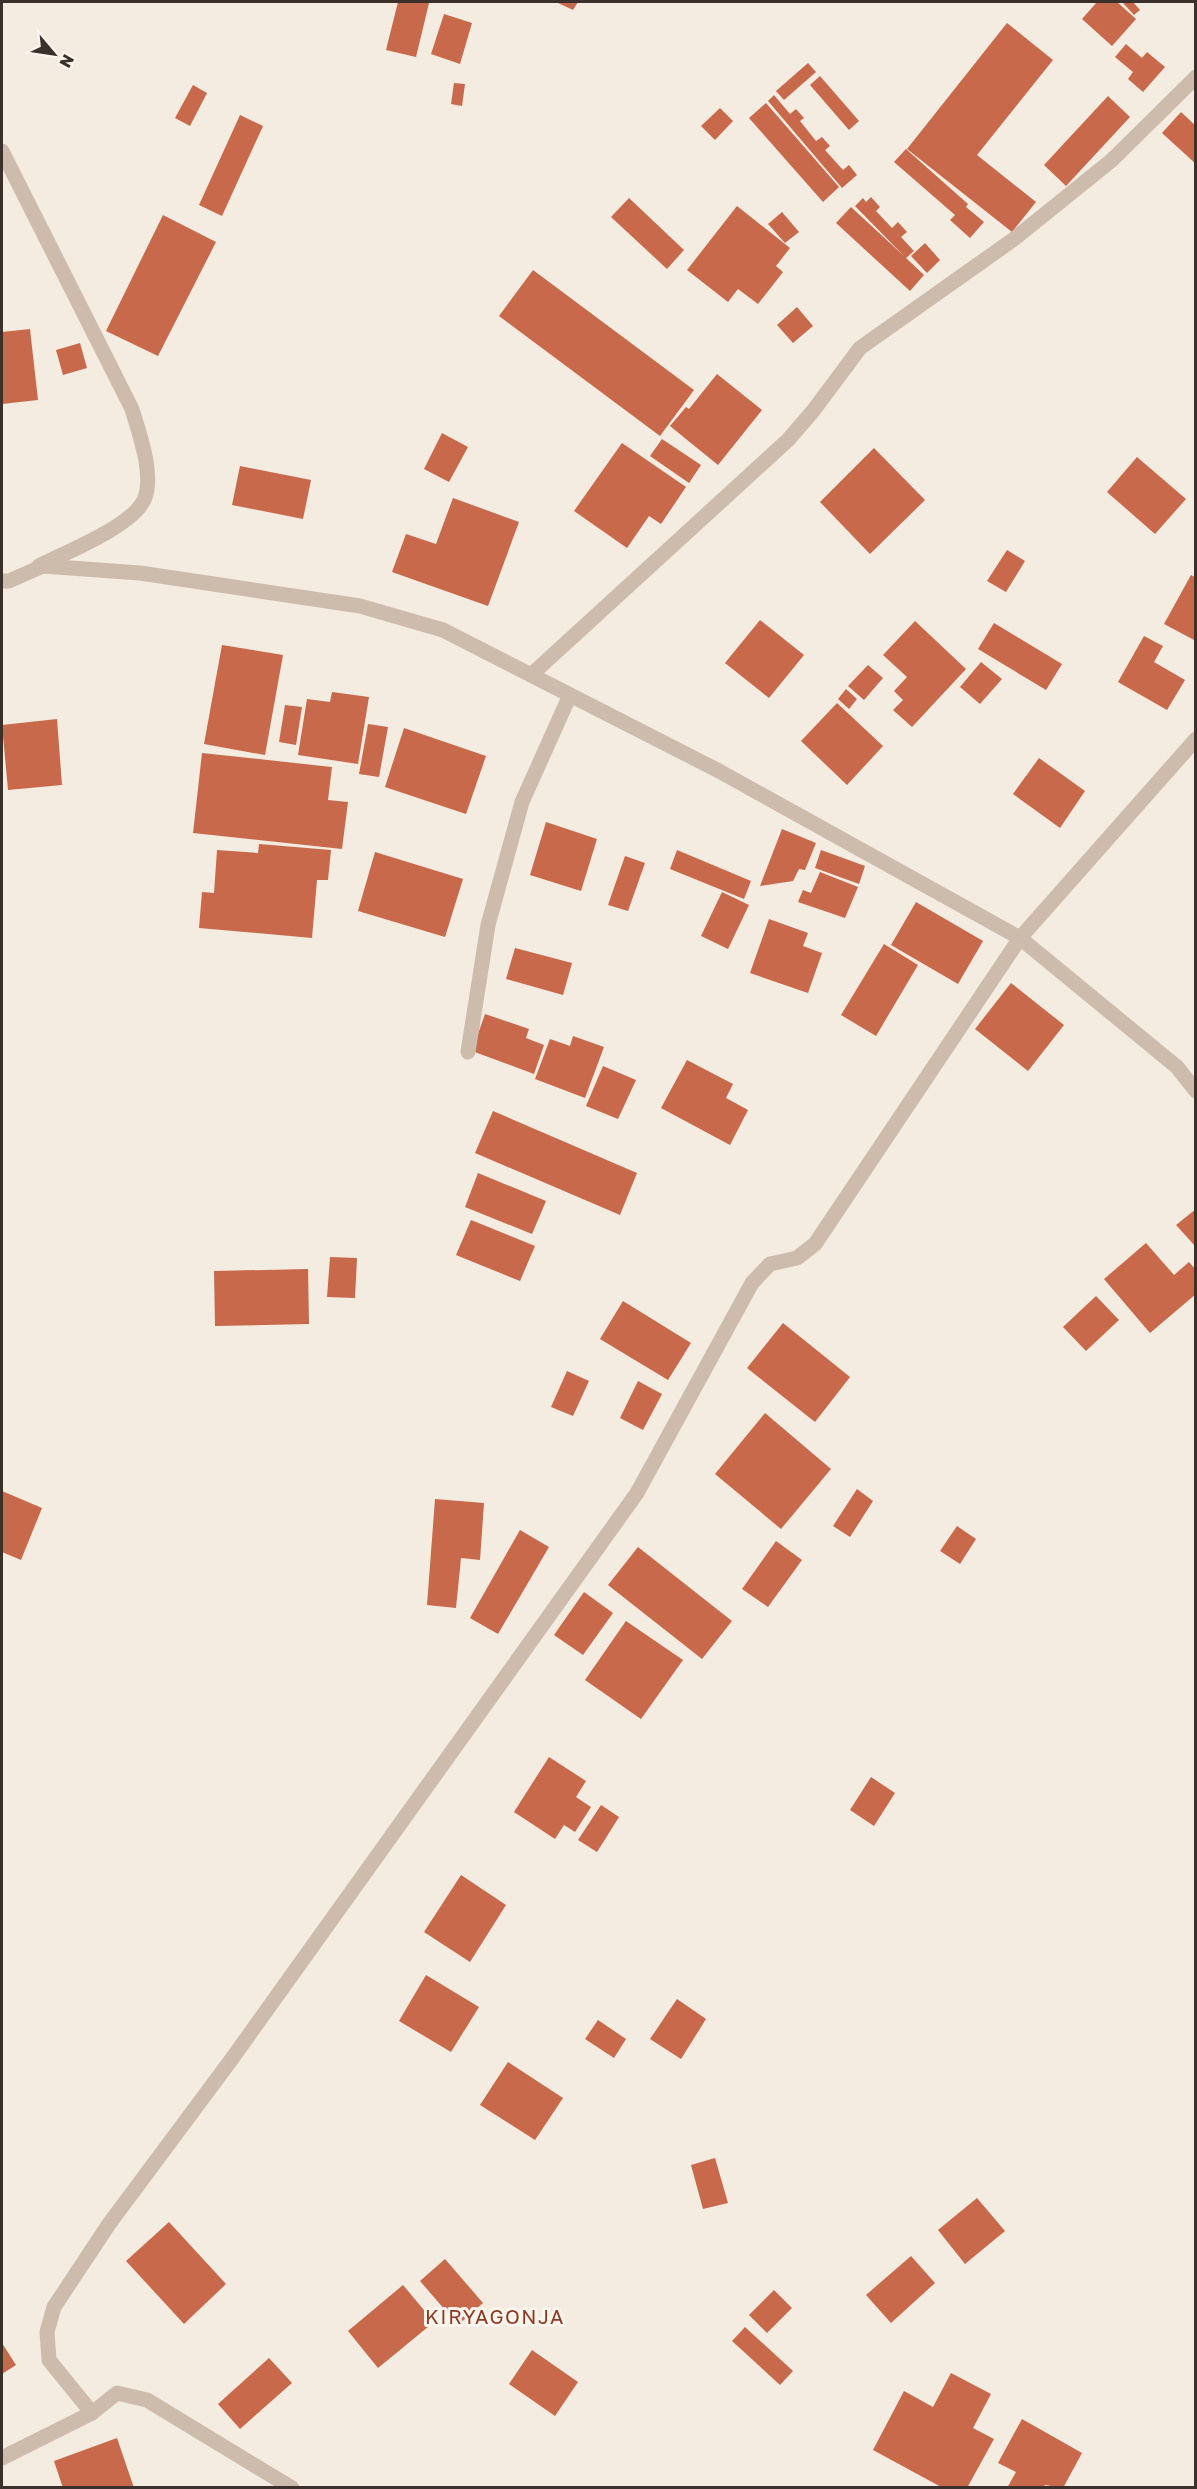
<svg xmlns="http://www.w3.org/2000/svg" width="1197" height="2489" font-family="'Golos Text',sans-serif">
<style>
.building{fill:#c8694b}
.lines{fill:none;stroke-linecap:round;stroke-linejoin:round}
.minor{stroke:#cdbbac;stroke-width:15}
.labels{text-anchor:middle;stroke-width:6;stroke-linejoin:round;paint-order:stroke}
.quarter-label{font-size:20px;letter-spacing:1.5px;fill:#8c3b22;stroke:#fbf5ee}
</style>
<rect width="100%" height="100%" fill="#f4ebe1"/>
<g class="building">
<path d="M398,2L429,3L416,57L386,50Z"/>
<path d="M556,2H578L573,10Z"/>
<path d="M1097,2H1117L1136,19L1112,46L1082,19Z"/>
<path d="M1122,2H1133L1140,10L1134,15Z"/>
<path d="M444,14L472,23L460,64L431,54Z"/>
<path d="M1007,23L1053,60L977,155L1036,202L1012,232L907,149Z"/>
<path d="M1126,44L1142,58L1147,52L1165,67L1143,92L1128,79L1133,72L1115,57Z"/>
<path d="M808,63L816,72L784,100L776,91Z"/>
<path d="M820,76L859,121L849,130L810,85Z"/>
<path d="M454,83L465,84L462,106L451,104Z"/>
<path d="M193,85L207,93L190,126L175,118Z"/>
<path d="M774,95L790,114L796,109L804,118L800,121L816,141L822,137L830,146L825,150L843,170L849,165L857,175L842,188L768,101Z"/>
<path d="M1108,96L1130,117L1066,186L1044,165Z"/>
<path d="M766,103L839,187L823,202L749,118Z"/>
<path d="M720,108L733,121L715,140L701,126Z"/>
<path d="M1181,112L1196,126V164L1162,133Z"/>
<path d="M240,115L263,126L222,216L199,205Z"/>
<path d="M906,149L968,204L966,207L984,222L970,238L950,220L955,215L894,162Z"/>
<path d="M871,197L880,207L876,211L892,228L898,222L907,232L901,237L914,251L906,258L924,275L910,291L836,223L851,207L904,256L855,206L863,198L866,202Z"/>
<path d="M629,198L684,250L667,269L611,217Z"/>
<path d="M737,206L790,248L776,266L783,272L758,304L738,289L728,302L687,270Z"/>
<path d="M782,212L799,232L785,243L768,224Z"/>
<path d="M163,215L216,242L158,356L106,331Z"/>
<path d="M925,243L940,260L927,273L911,256Z"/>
<path d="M533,270L694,390L660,436L499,316Z"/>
<path d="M797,307L813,326L793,343L777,325Z"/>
<path d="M30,329L38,400L2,404V332Z"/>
<path d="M80,343L87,368L63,375L56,350Z"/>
<path d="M717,374L762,410L718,465L670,426L686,407L689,409Z"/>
<path d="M442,433L468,447L449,482L424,469Z"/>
<path d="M662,439L701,465L689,483L650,456Z"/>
<path d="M622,443L686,487L661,524L649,516L627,548L574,511Z"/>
<path d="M874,448L925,500L870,554L820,502Z"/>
<path d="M1137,457L1186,499L1155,534L1107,492Z"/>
<path d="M240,466L311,480L303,519L232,505Z"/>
<path d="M453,498L519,522L488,606L392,572L406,534L436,544Z"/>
<path d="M1007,550L1025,561L1006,592L987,581Z"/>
<path d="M1191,575L1196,578V641L1164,624Z"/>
<path d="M760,620L804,655L769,698L725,663Z"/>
<path d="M915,621L966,669L912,727L893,710L903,700L894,691L907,677L883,655Z"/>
<path d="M994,623L1062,664L1046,690L978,649Z"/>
<path d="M1144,636L1163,646L1154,662L1185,680L1167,710L1118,682Z"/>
<path d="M222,645L283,655L265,755L204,744Z"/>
<path d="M981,662L1002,679L980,704L960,687Z"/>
<path d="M868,665L883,678L864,700L848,686Z"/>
<path d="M846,689L857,699L849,709L838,699Z"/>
<path d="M332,692L369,697L358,764L298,755L307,699L330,702Z"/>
<path d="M837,703L883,746L847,785L801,741Z"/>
<path d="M285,705L302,707L296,745L279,742Z"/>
<path d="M57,719L62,785L8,790L2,725Z"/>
<path d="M368,724L388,727L379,777L359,774Z"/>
<path d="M404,728L486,756L466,814L385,787Z"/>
<path d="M202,753L332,767L328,800L348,802L342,849L193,833Z"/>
<path d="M1039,758L1085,791L1060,828L1013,794Z"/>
<path d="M546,822L597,839L581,891L530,875Z"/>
<path d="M782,829L816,843L805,870L799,869L793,881L760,886Z"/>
<path d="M259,844L331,850L328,880H317L312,938L199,928L202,892L214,893L217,850L258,853Z"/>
<path d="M677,850L751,881L744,899L670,869Z"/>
<path d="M821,850L865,866L859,884L815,868Z"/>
<path d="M375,852L463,879L445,937L358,911Z"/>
<path d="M625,856L645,863L628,911L608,905Z"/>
<path d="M820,872L858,887L845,918L798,902L803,890L811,893Z"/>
<path d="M722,892L749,905L728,949L701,936Z"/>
<path d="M916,902L983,941L958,984L891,945Z"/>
<path d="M769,919L808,933L803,946L822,953L808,993L750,973Z"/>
<path d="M884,944L918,965L876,1036L841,1015Z"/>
<path d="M515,948L572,963L563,995L506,979Z"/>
<path d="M1011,983L1064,1025L1028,1071L975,1029Z"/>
<path d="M485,1014L529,1029L526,1038L544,1045L534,1074L472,1051Z"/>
<path d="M573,1036L604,1047L585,1098L535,1079L550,1039L570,1046Z"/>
<path d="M687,1060L733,1084L726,1098L748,1110L730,1145L661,1108Z"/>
<path d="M603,1066L636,1080L618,1119L586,1106Z"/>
<path d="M493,1111L637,1173L620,1215L475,1153Z"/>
<path d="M478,1173L546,1201L532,1234L465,1207Z"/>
<path d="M1196,1209V1247L1176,1225Z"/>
<path d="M471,1220L535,1246L520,1281L456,1255Z"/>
<path d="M1146,1243L1174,1275L1189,1262L1196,1270V1294L1150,1333L1104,1279Z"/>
<path d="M330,1257L357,1258L355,1298L327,1297Z"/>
<path d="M308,1269L309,1324L215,1326L214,1271Z"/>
<path d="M1096,1296L1119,1320L1086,1351L1063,1327Z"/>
<path d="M623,1301L691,1343L668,1380L600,1339Z"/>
<path d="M783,1323L850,1377L815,1422L747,1368Z"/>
<path d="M567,1371L589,1381L573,1416L551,1407Z"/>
<path d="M638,1381L662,1394L643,1430L620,1418Z"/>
<path d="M765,1413L831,1469L781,1529L715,1474Z"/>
<path d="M857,1489L873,1501L850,1537L833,1526Z"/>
<path d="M2,1491L42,1508L21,1560L2,1552Z"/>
<path d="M435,1499L484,1503L480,1560L461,1558L456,1608L427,1605Z"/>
<path d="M957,1526L976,1539L960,1564L940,1551Z"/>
<path d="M520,1530L549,1547L498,1634L470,1618Z"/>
<path d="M776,1541L802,1560L768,1607L742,1589Z"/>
<path d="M638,1547L732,1621L702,1659L608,1585Z"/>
<path d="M584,1592L613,1613L583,1655L554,1635Z"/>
<path d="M626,1621L683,1660L641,1719L585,1680Z"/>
<path d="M549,1757L586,1781L576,1797L591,1807L575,1832L564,1825L555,1839L514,1812Z"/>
<path d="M871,1777L895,1793L874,1826L850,1810Z"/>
<path d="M601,1805L619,1817L597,1852L578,1840Z"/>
<path d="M461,1875L506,1905L470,1962L424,1932Z"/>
<path d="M426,1975L479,2007L451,2052L399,2021Z"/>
<path d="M677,1999L706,2019L681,2059L650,2039Z"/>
<path d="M598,2020L626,2039L614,2058L585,2039Z"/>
<path d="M508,2062L563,2098L535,2140L480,2105Z"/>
<path d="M715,2158L728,2203L703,2209L691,2165Z"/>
<path d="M977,2198L1005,2231L965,2264L938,2230Z"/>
<path d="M169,2222L226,2284L184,2324L126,2261Z"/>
<path d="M911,2256L935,2283L891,2323L866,2295Z"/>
<path d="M445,2259L483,2303L458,2325L420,2281Z"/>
<path d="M403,2285L434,2322L378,2368L348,2331Z"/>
<path d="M774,2290L792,2308L767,2333L749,2315Z"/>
<path d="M745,2327L793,2371L780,2385L732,2341Z"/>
<path d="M2,2343L16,2365L2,2374Z"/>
<path d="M532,2350L578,2382L555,2416L509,2384Z"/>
<path d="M269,2358L292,2383L240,2429L218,2404Z"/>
<path d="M951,2373L991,2394L973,2428L994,2439L967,2488H943L873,2450L904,2391L933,2407Z"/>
<path d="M1022,2419L1082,2453L1063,2488L1045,2485L1043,2488H1007L1016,2472L998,2463Z"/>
<path d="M117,2438L134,2488H63L54,2461Z"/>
</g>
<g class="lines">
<g class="minor">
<path d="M2,151L132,409C139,433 155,476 144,500C131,527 66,552 39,566"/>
<path d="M2,581H9L43,566L140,573L360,606L443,630L719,771L1020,938L1177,1067L1196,1091"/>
<path d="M531,675L788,440L813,411L860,348L1014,239L1112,160L1196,77"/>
<path d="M468,1052L488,925L522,802L570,695"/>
<path d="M92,2413L49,2360L47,2332L54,2307L109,2224L231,2060L637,1493L752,1283L770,1264L797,1258L815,1244L1020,938L1196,739"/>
<path d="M2,2458L92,2413L117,2393L147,2400L292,2488"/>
</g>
</g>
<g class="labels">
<g class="quarter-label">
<text x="495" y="2324">KIRYAGONJA</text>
</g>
</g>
<rect width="1197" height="2489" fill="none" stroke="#3b302b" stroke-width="6"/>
<g transform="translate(54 54) rotate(119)" stroke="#fbf5ee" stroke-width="4.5" paint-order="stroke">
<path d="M0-4.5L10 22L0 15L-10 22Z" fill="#3b302b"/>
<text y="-9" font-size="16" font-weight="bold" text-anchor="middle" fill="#3b302b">N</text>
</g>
</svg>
